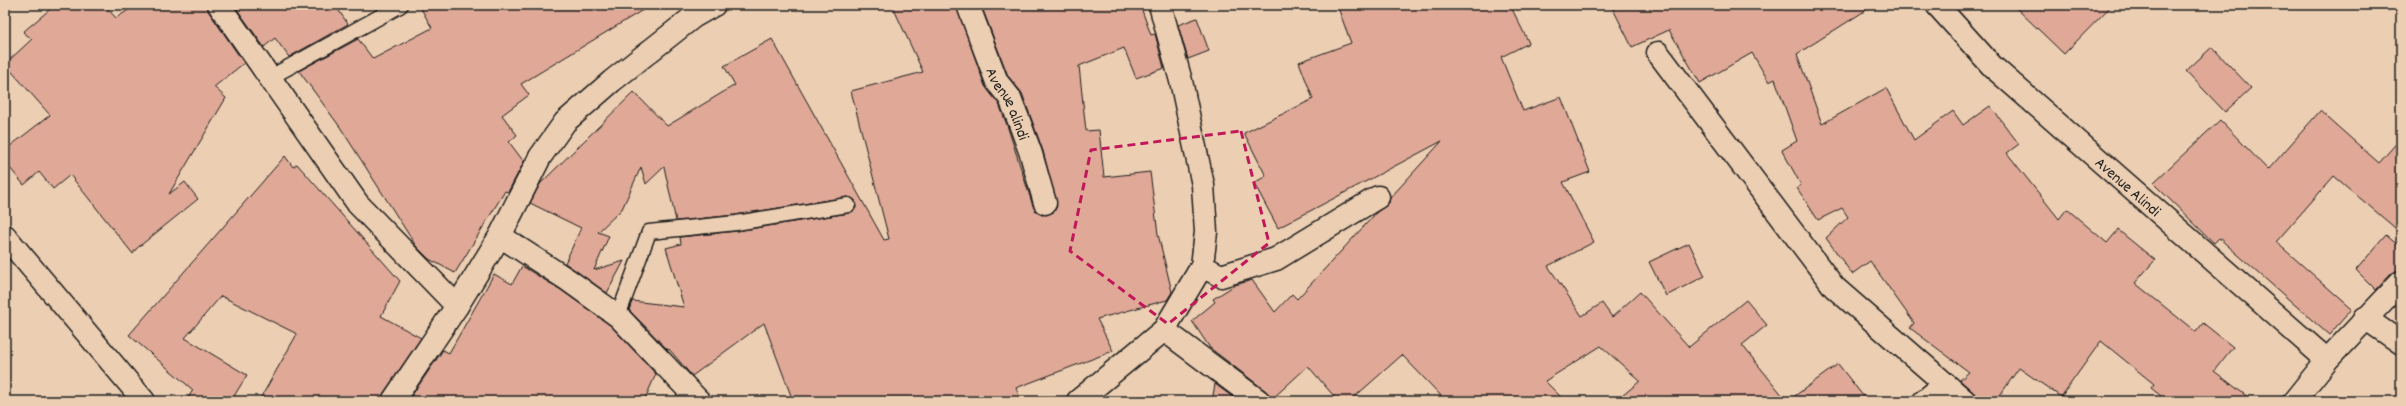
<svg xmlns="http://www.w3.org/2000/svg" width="2406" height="406" font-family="Dekko,sans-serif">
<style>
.building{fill:#dfa897;stroke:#1c1c1c}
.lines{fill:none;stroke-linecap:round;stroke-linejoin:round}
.service-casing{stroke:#1c1c1c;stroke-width:17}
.minor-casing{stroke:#1c1c1c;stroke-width:25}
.service{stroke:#eccfb3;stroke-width:14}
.minor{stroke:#eccfb3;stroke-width:22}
.marked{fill:none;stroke:#c2185b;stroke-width:3;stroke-dasharray:8 5;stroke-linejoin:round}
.labels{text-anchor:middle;stroke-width:4;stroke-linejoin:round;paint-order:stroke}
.street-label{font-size:16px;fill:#1c1c1c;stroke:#eccfb3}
</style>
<rect width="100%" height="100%" fill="#eccfb3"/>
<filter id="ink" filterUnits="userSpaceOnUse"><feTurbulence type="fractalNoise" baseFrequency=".025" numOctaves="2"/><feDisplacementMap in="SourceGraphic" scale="8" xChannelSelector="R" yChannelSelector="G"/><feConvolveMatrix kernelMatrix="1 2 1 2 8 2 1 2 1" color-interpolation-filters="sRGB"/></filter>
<g filter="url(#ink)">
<g class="building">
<path d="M55,5H104L116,18L136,5H207L209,12L244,63L214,87L226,98L169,194L185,182L198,199L136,249L133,254L70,175L53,189L39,172L24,185L5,162V150L50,115L5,64L32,39L23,32Z"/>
<path d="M234,5H335L348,24L289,57L275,38L264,47Z"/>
<path d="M419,5H651L521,84L529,95L502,115L517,135L509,142L524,162L508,192L505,191L455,273L429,259L416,246L340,127L299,71L358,39L373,59L432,28Z"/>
<path d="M892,5H956L985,86L999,104L1007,125L1033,206L1037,212L1042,215L1054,212L1057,206L1043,151L1022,93L1008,76L981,5H1140L1151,35L1155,34L1164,68L1136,78L1124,48L1079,66L1086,131L1099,130L1104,177L1150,172L1158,234L1172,292L1167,300L1097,319L1113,351L1016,388L1021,401H793L764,323L692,376L669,349L668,350L629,310L632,301L684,307L666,248L681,244L680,237L737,231L849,213L856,208L855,200L847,197L735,215L676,221L664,167L646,184L641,167L622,209L598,232L609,236L594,270L624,261L607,293L565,263L581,228L530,203L540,184L634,92L667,126L735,85L724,66L772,39L884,240L889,239L851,91L923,72Z"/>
<path d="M1337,5H1510L1529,43L1501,57L1523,111L1561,97L1590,172L1563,182L1594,242L1548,266L1582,316L1602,303L1612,317L1640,292L1689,347L1746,300L1767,325L1742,345L1787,401H1616L1640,381L1601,346L1545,381L1565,401H1446L1402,355L1350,401H1338L1308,366L1271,400L1266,391L1210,348L1192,321L1215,302L1213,299L1235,285L1252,280L1275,312L1292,294L1297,299L1377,212L1389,203L1390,198L1442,141L1278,228L1254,183L1266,176L1244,133L1313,99L1299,62L1351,43Z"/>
<path d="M1611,5H1874L1797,54L1822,124L1886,88L1914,140L1953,111L1963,125L1990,106L2019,144L2007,153L2059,219L2067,209L2107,243L2118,230L2155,260L2135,283L2196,332L2203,323L2233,347L2214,371L2253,401H2167L2151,388L2154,384L2101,341L2061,397L2019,368L1996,401H1977L1973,392L1960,380L1969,372L1910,328L1914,323L1870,261L1852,274L1826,238L1848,217L1842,208L1818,220L1797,188L1801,185L1782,150L1797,141L1775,79L1769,82L1752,53L1700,83L1669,30L1632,47Z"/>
<path d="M2013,5H2112L2064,54Z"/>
<path d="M1197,18L1209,51L1188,59L1178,25Z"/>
<path d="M2212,47L2251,88L2225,112L2186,71Z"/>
<path d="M2320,111L2379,163L2401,138V233L2334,176L2276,242L2352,309L2329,335L2219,238L2214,243L2153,183L2220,120L2268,170Z"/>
<path d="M285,156L293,167L297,164L400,281L381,316L421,338L383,394L381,401H259L297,334L221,296L185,338L247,375L231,401H186L193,390L129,335Z"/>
<path d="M2386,235L2401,248V270L2392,273L2376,290L2356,270Z"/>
<path d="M1689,243L1705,276L1666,296L1649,262Z"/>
<path d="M522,266L561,290L610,325L656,374L644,401H408L443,350L449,353L494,274L512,284Z"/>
<path d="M1838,364L1867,401H1788Z"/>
<path d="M1215,384L1238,401H1212Z"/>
</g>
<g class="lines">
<defs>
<g id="service">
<path d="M269,78L401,5"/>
<path d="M618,316L649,232L736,223L848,205"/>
</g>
<g id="minor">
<path d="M219,5L358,204L457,306"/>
<path id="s1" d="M968,5L997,82L1010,98L1019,121L1031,154L1045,203"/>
<path d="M1160,5L1181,81L1203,185L1206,232L1202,266L1164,330L1259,401"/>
<path id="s2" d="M1937,5L1993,67L2327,360"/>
<path d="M1658,53L1834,287L1965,401"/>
<path d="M5,236L144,401"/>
<path d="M500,236L568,280L618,316L699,401"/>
<path d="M1202,266L1221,276L1276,259L1378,197"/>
<path d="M2365,318L2401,343"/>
<path d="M393,401L457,306L500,236L540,157L565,122L612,81L693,17L714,5"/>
<path d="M1078,401L1164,330"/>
<path d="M1924,401L1945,384"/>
<path d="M2294,401L2327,360L2401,282"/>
</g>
</defs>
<use href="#service" class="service-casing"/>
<use href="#minor" class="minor-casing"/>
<use href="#service" class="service"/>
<use href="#minor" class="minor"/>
</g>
</g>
<path class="marked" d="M1241,131L1269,243L1168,324L1070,251L1091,150Z"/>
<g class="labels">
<g class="street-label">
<text dy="6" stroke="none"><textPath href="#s1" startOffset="107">Avenue alindi</textPath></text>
<text dy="6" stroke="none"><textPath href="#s2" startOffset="264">Avenue Alindi</textPath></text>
</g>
</g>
<rect width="2406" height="406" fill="none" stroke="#eccfb3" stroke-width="20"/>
<rect x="10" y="10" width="2386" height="386" fill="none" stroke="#1c1c1c" stroke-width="1.5" filter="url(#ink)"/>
</svg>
